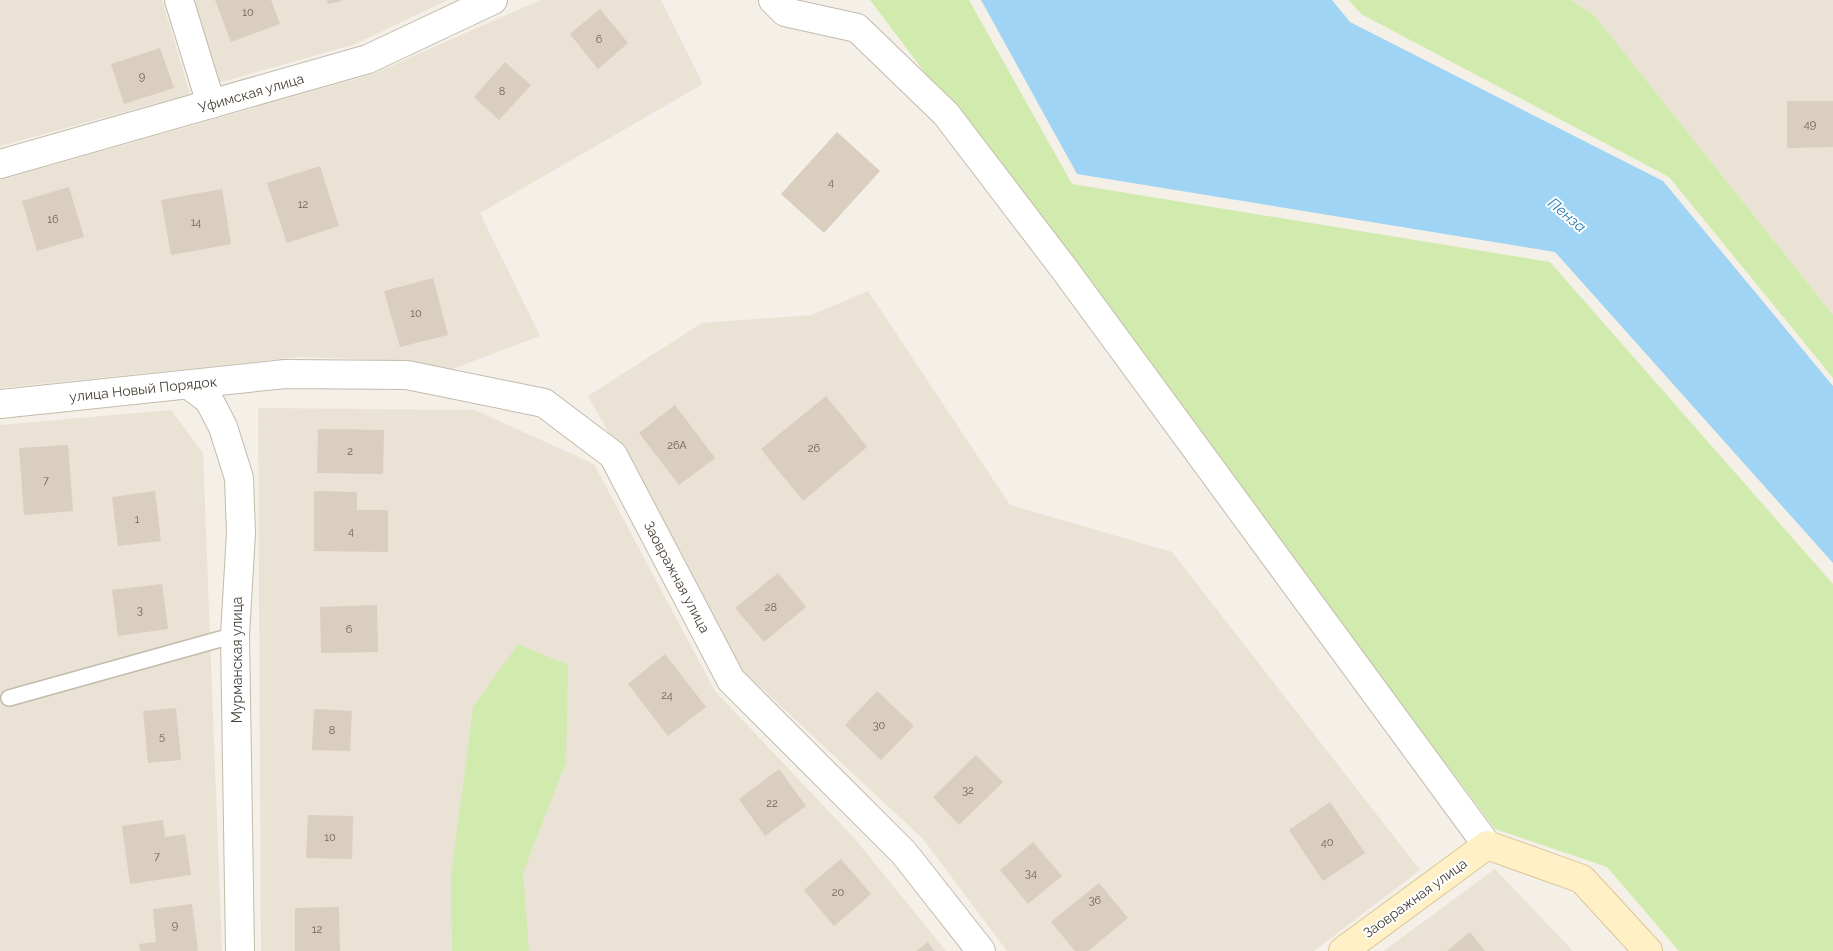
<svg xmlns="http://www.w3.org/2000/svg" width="1833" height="951" font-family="Raleway,sans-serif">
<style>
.residential{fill:#e9e2d5}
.green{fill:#d1ebae}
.water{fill:#a0d4f4}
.building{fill:#dacebf}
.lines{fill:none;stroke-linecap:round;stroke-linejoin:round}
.lane-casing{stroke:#c3bbac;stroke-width:18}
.street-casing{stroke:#c3bbac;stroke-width:30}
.secondary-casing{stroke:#dac696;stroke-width:30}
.lane{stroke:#fff;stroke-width:15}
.street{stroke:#fff;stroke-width:28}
.secondary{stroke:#fff0c6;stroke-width:28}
.labels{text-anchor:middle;stroke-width:4;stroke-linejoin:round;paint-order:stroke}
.number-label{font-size:11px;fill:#6c6458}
.street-label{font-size:14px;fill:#484035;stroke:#fff}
.water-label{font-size:15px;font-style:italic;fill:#277ab2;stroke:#fff}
</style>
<rect width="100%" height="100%" fill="#f4f0e7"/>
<g class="residential">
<path d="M0,0H162L190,94L0,146Z"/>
<path d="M193,0H448L355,44L218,83Z"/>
<path d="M540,0H661L703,84L480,213L540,336L450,370L411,361L301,357L0,388V180L373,74Z"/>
<path d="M1571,0H1833V315L1595,16Z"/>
<path d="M868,291L1010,505L1172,552L1420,870L1314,951H1007L923,839L740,668L588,396L702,323L812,315Z"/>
<path d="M258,408L475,410L594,464L715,691L855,839L946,951H261Z"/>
<path d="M171,410L203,453L222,951H0V425Z"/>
<path d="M1495,869L1573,951H1384Z"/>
</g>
<g class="green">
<path d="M870,0H969L1072,184L1550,262L1833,584V951H1679L1607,867L1495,829Z"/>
<path d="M1349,0H1571L1595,16L1833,315V378L1669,177L1361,14Z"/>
<path d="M518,644L568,665L566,762L523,873L529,951H452L451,878L473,707Z"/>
</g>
<path class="water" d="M981,0H1332L1350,22L1663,181L1833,386V563L1555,252L1077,174Z"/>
<g class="building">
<path d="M215,0H271L280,24L231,42Z"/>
<path d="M327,0H342V1L328,4Z"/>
<path d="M600,9L628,43L598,69L570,34Z"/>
<path d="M160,48L174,88L124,104L111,64Z"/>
<path d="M505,62L531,85L499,120L474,97Z"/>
<path d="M1787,101H1833V147L1787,148Z"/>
<path d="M837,132L880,171L824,233L781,194Z"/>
<path d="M320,166L339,226L287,243L267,183Z"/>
<path d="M69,187L84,237L37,251L22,201Z"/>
<path d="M222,189L231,244L171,255L161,200Z"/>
<path d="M433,278L448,335L400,347L384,291Z"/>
<path d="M826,396L867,447L803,501L761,449Z"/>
<path d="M675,405L715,458L679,485L639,433Z"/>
<path d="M318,429L384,430L383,474L317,473Z"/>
<path d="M68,445L73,511L24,515L19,448Z"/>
<path d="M155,491L161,541L118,546L112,497Z"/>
<path d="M314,491L357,492V510H388V552L314,551Z"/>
<path d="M778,573L806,607L764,642L735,608Z"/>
<path d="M162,584L168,629L118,636L112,590Z"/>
<path d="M377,605L378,652L321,653L320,607Z"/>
<path d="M665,654L706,707L668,736L628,684Z"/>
<path d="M877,691L914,726L881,760L845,725Z"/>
<path d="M176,708L181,760L148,763L143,711Z"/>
<path d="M314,709L352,711L350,751L312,750Z"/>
<path d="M976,755L1003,782L959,825L933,797Z"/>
<path d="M779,769L806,806L765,836L739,799Z"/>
<path d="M1330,802L1365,853L1323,881L1289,830Z"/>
<path d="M308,815L353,816L352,859L306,858Z"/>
<path d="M163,820L165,837L185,834L191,875L130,884L122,826Z"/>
<path d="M1033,842L1062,876L1028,904L1000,870Z"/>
<path d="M841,859L871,894L834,926L804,890Z"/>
<path d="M1099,883L1128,918L1088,951H1075L1051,922Z"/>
<path d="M192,904L198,951H140L139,944L156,942L153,909Z"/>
<path d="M339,907L340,951H295V908Z"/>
<path d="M1470,932L1485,951H1447Z"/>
<path d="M928,942L934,951H916Z"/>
</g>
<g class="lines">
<defs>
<path id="lane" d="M9,698L235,635"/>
<g id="street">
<path d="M179,0L211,104"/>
<path d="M773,0L785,12L857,28L946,114L1065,270L1487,845"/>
<path d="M0,164L368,59L493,0"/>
<path d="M189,385L209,400L223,427L239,478L241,533L235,635L240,951"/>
<path d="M0,404L285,374L407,375L544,403L613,455L731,680L904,853L981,951"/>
</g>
<path id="secondary" d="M1343,951L1487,845L1582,879L1648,951"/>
</defs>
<use href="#lane" class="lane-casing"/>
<use href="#street" class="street-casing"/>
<use href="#secondary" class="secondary-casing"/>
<use href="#lane" class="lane"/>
<use href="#street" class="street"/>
<use href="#secondary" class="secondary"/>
</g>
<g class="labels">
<g class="number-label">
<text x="248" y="16">10</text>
<text x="599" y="43">6</text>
<text x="142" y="80">9</text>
<text x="502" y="95">8</text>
<text x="1810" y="128">49</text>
<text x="831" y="186">4</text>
<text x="303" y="208">12</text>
<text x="53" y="223">16</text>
<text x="196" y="226">14</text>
<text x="416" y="317">10</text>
<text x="677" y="449">26А</text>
<text x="814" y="452">26</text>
<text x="350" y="455">2</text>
<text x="46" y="484">7</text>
<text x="137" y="523">1</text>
<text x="351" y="535">4</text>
<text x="771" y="611">28</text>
<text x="140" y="614">3</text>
<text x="349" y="633">6</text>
<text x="667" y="699">24</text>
<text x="879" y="729">30</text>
<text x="332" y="734">8</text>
<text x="162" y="740">5</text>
<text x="968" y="794">32</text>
<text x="772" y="807">22</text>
<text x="330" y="841">10</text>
<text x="1327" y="846">40</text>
<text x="157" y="860">7</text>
<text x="1031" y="877">34</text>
<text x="838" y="896">20</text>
<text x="1095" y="904">36</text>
<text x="175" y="929">9</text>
<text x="317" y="933">12</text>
</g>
<g class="street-label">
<text transform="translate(251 93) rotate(-16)" y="5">Уфимская улица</text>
<text transform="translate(143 389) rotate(-6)" y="5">улица Новый Порядок</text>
<text transform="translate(677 577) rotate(62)" y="5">Заовражная улица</text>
<text transform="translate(237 660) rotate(-90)" y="5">Мурманская улица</text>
<text transform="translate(1415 898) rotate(-36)" y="5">Заовражная улица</text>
</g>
<g class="water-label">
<text transform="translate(1567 215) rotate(40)" y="5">Пенза</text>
</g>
</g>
</svg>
